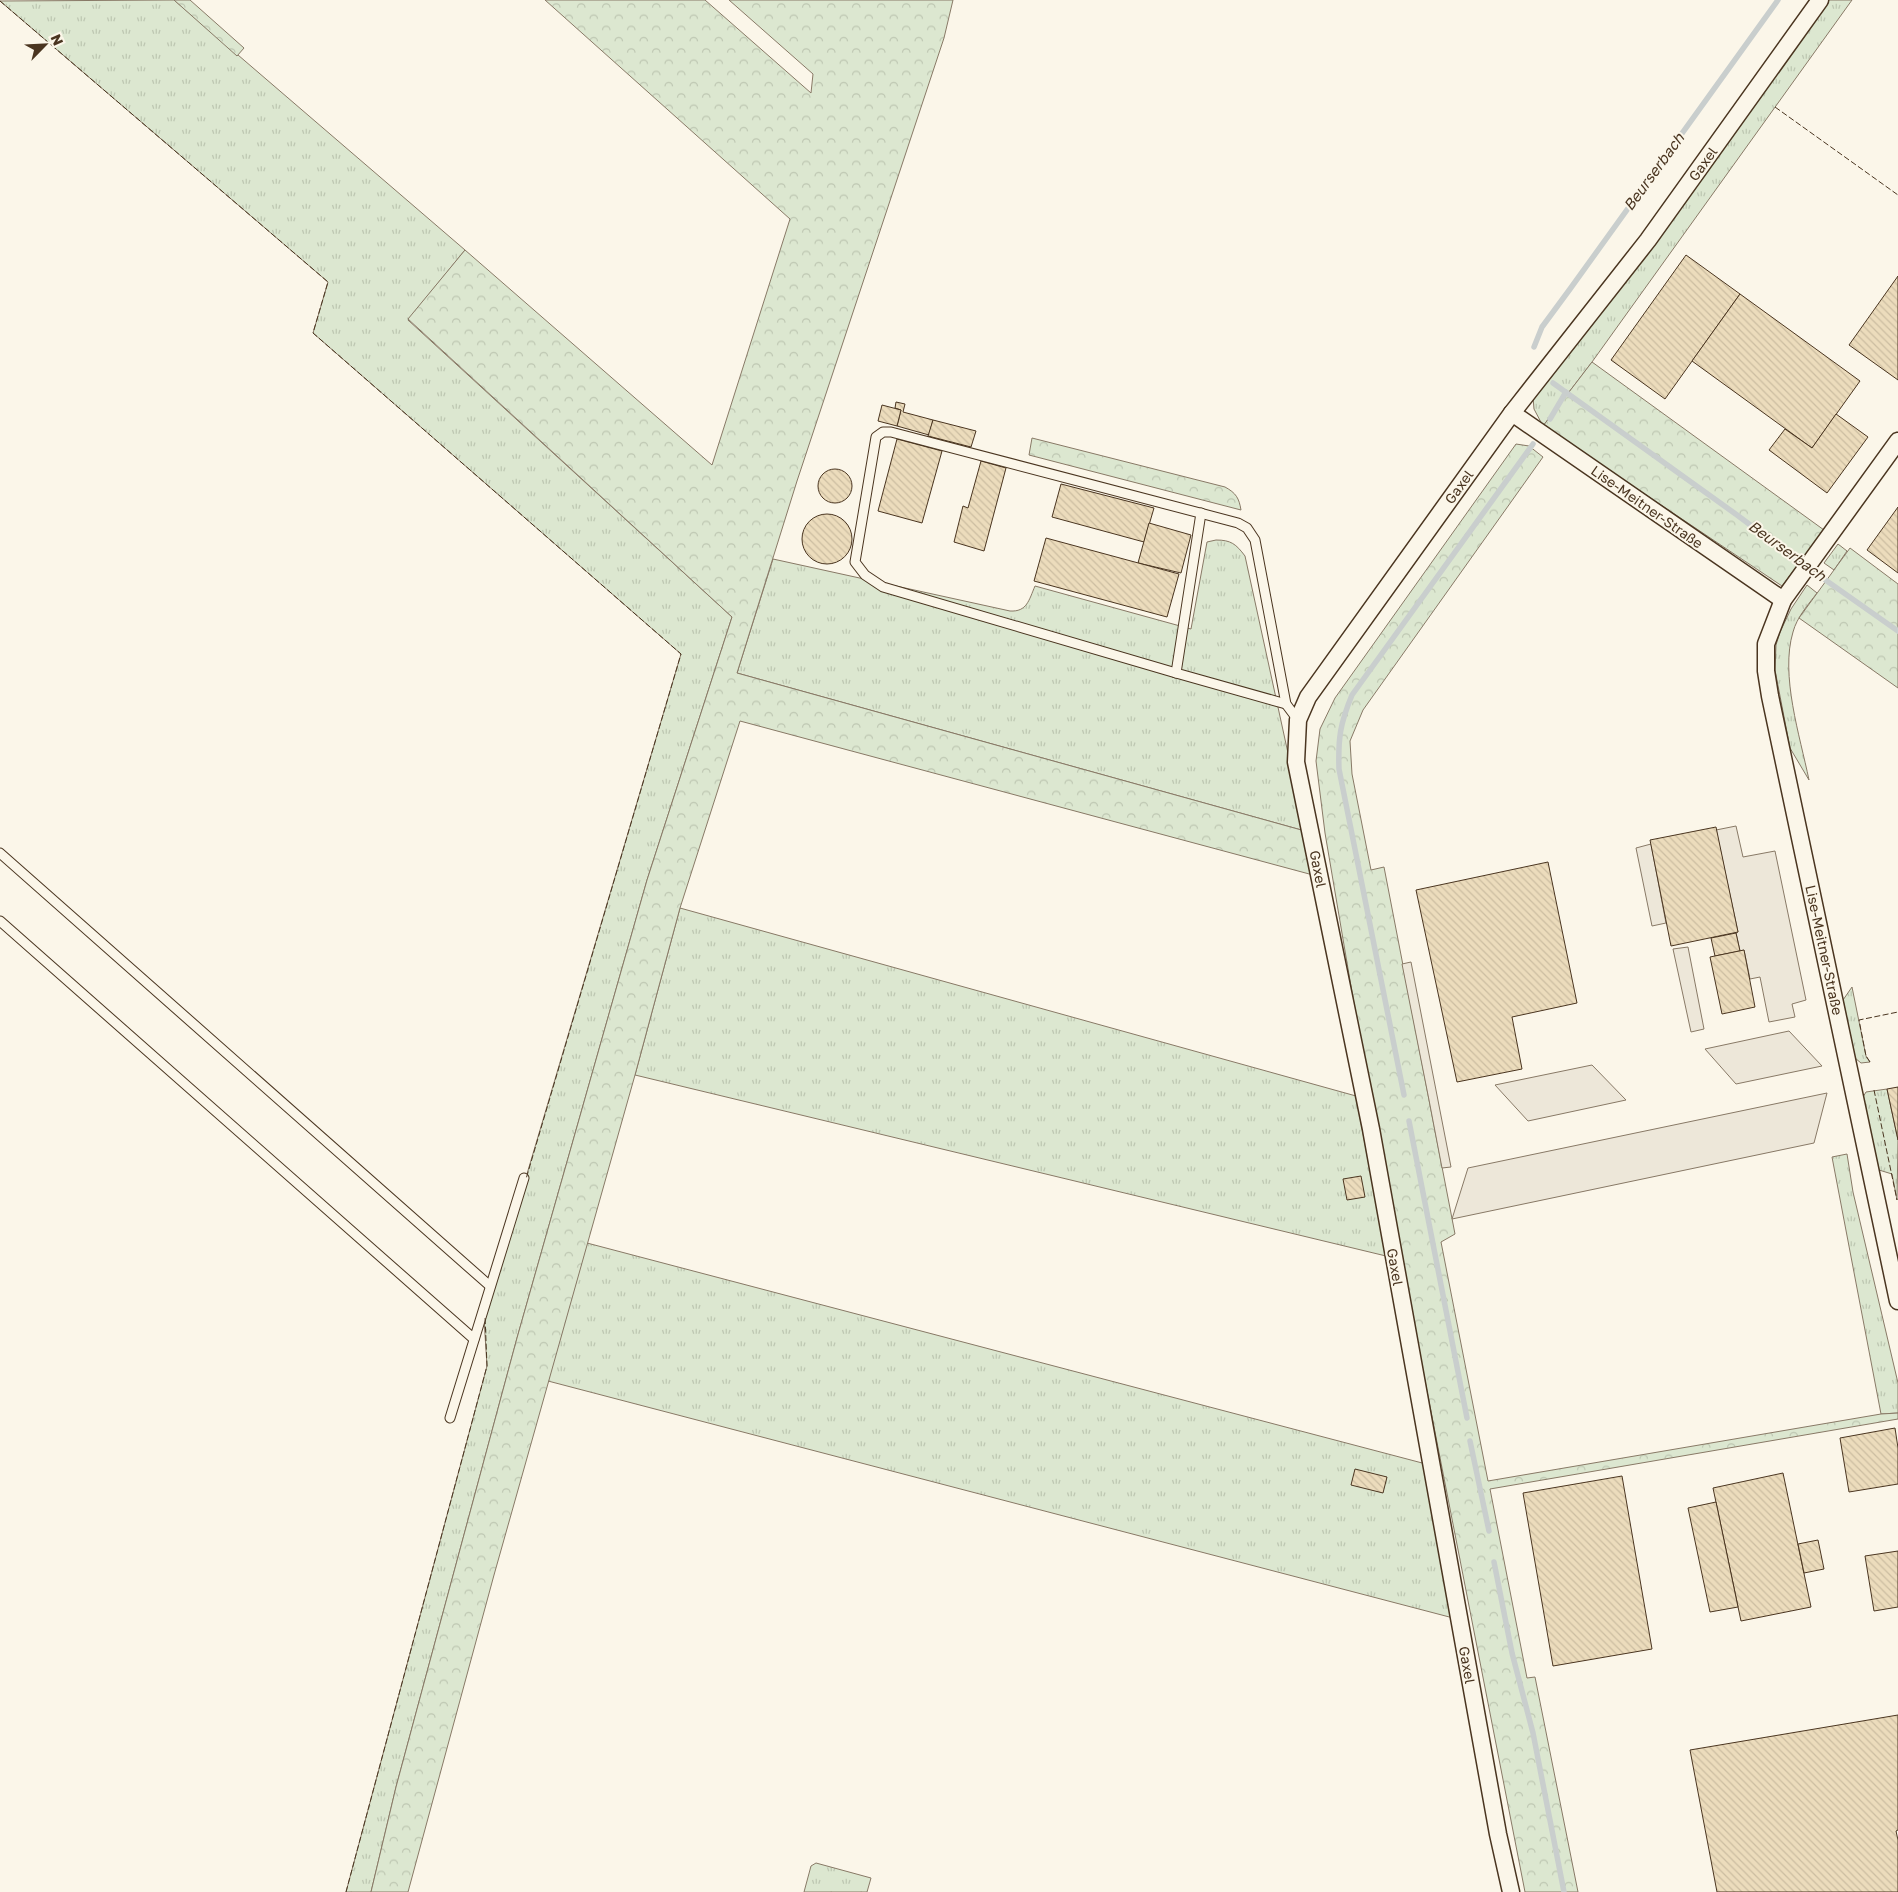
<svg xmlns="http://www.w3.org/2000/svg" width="1898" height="1892" font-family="'Golos Text',sans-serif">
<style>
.grass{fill:url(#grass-tufts);stroke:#887966}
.forest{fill:url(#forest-crowns);stroke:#887966}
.parking{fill:#ede7d9;stroke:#887966}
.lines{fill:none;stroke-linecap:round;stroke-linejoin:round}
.stream{stroke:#c9cecd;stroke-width:5.5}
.building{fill:url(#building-back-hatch);stroke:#4a3520}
.lane-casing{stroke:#4a3520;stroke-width:11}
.street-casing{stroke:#4a3520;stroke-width:19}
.lane{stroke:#fbf6e9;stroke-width:9}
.street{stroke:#fbf6e9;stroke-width:16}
.fence{stroke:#4a3520;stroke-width:1;stroke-dasharray:6 2.5;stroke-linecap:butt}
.labels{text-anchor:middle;stroke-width:4;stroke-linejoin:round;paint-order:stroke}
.street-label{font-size:14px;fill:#4a3520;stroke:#fbf6e9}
.water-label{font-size:15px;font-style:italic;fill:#4a3520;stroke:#fbf6e9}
</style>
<defs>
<pattern id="grass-tufts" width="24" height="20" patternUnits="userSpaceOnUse" patternTransform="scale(1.25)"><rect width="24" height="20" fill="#dce7d0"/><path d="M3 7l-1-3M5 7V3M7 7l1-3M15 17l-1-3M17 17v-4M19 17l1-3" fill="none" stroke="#bec7b2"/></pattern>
<pattern id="forest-crowns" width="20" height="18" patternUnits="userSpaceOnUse" patternTransform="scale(1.25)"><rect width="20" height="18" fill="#dce7d0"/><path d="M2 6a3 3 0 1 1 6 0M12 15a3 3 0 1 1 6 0" fill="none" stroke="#bec7b2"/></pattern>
<pattern id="building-back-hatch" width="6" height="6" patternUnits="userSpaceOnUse" patternTransform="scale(1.25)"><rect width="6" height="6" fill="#ecdcbc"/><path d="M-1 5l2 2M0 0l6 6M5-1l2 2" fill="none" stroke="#ccbda1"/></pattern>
</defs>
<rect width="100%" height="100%" fill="#fbf6e9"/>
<g class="grass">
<path d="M174,0L465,250L408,320L732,617L647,880L517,1338L396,1787L371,1892H346L487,1366L484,1319L681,654L313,333L328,282L0,1Z"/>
<path d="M1828,0H1852L1592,362L1543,426L1534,409L1533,397L1669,222Z"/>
<path d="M1216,540C1231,540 1236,544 1245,556L1305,831L737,673L773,559L1010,611C1027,612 1029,600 1035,586L1191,629L1207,542Z"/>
<path d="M1838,544L1847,551L1834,570L1824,563Z"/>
<path d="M1807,585L1817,593C1808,605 1797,617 1793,632C1780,675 1800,736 1809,780L1790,748L1775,670L1776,645L1780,632L1791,609Z"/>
<path d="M680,908L1356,1096L1386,1256L635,1075Z"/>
<path d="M1852,987L1866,1056L1870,1062L1861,1063L1855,1058L1843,1000Z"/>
<path d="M1887,1089L1898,1140L1897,1200L1892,1174L1879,1170L1863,1097L1866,1092Z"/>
<path d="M1847,1154L1853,1192L1898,1383V1413L1881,1414L1832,1157Z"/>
<path d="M587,1243L1426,1464L1457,1619L548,1381Z"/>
<path d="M816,1863L871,1878L867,1892H804L811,1866Z"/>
</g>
<g class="forest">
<path d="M174,0H190L244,48L237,56Z"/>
<path d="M545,0H705L811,93L813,74L729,0H953L944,38L797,481L737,673L1305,831L1313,875L740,721L680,908L635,1075L494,1575L408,1892H371L396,1787L517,1338L647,880L732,617L408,319L465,250L712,465L790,219Z"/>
<path d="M1592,362L1824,530L1782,586L1543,426Z"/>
<path d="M1032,438L1225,487C1236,493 1239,498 1241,510L1029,455Z"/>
<path d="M1516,444L1529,446L1543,457L1363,710L1350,741L1352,774L1371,870L1384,867L1455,1234L1441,1242L1488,1481L1881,1414L1898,1413V1419L1490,1489L1527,1678L1535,1677L1578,1892H1525L1372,1110L1325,833L1316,761L1320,729L1335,698Z"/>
<path d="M1850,548L1898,584V688L1799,618Z"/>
</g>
<g class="parking">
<path d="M1736,826L1743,857L1775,851L1806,1000L1792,1004L1795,1017L1769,1022L1760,977L1750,979L1744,950L1740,951L1736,933L1738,932L1716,830Z"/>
<path d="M1651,844L1666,923L1652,926L1636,848Z"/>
<path d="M1688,947L1704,1029L1691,1032L1673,949Z"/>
<path d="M1411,962L1451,1167L1442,1168L1429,1100L1402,964Z"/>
<path d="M1789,1031L1822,1066L1736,1084L1705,1049Z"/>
<path d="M1592,1065L1626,1100L1528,1121L1495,1085Z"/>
<path d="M1827,1093L1814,1143L1452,1219L1468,1168Z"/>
</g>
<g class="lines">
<g class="stream">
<path d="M1534,347L1542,327L1570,289L1778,0"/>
<path d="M1553,383L1737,515L1797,560L1898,631"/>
<path d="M1550,419L1566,392"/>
<path d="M1404,1095L1339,769C1338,738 1340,724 1352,695L1533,444"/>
<path d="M1409,1121L1467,1418"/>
<path d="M1470,1441L1489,1531"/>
<path d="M1494,1562L1512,1653L1533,1733L1564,1892"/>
</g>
</g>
<g class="building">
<path d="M1686,255L1740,294L1665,399L1611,360Z"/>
<path d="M1898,276V380L1849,345Z"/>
<path d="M1740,294L1860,381L1812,448L1692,361Z"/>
<path d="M896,402L905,404L903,412L933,420L929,435L897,426L901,410L895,408Z"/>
<path d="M882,405L901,410L897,426L878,421Z"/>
<path d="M1836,414L1868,437L1827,493L1769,450L1785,429L1812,448Z"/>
<path d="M933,420L976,431L971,447L928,436Z"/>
<path d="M897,439L942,451L922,523L878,511Z"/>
<path d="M981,461L1006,468L984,551L954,542L963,506L968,508Z"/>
<circle cx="835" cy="486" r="17"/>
<path d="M1061,484L1154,508L1144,542L1052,517Z"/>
<path d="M1898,507V573L1867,550Z"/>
<circle cx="827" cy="539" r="25"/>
<path d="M1149,523L1191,535L1181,573L1138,563Z"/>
<path d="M1046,538L1179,574L1167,617L1034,581Z"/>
<path d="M1716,827L1738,932L1671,946L1650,840Z"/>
<path d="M1548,862L1577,1003L1512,1017L1522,1069L1457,1082L1416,890Z"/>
<path d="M1736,933L1740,951L1715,956L1711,938Z"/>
<path d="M1744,950L1755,1007L1722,1014L1710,957Z"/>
<path d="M1898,1087V1140L1887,1089Z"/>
<path d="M1361,1176L1365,1197L1347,1200L1343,1179Z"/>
<path d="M1895,1428L1898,1448V1484L1849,1492L1840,1438Z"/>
<path d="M1355,1469L1387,1477L1383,1493L1351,1485Z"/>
<path d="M1783,1473L1811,1607L1741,1621L1713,1488Z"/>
<path d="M1622,1476L1652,1649L1553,1666L1523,1493Z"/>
<path d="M1716,1502L1738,1607L1710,1612L1688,1508Z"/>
<path d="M1818,1540L1824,1569L1804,1573L1798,1544Z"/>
<path d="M1898,1551V1607L1874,1611L1865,1556Z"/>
<path d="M1898,1715V1830L1896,1831L1898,1840V1892H1717L1690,1750Z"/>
</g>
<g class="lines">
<defs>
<g id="lane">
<path d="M1201,513L1176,673L1286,704"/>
<path d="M1176,673L883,587L865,575L855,562L876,437L883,432H891L1238,523L1247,528L1255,540L1286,704L1298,720"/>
<path d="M0,853L490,1286"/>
<path d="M0,921L474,1339"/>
<path d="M450,1418L524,1178"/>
</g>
<g id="street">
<path d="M1512,413L1783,600"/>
<path d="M1898,441L1783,600L1766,644V671L1770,696L1898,1301"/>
<path d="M1511,1892L1498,1834L1371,1129L1296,762L1298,720L1308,697L1512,413L1648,240L1820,0"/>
</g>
</defs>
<use href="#lane" class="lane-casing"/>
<use href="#street" class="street-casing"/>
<use href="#lane" class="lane"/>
<use href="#street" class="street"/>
<g class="fence">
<path d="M0,1L328,282L313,333L681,654L526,1179"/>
<path d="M1775,107L1898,195"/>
<path d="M1870,1062L1866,1056L1859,1020L1898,1012"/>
<path d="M1874,1090L1897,1200"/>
<path d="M346,1892L487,1366L485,1316"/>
</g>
</g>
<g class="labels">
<g class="street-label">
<text transform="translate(1703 164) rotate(-54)" y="5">Gaxel</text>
<text transform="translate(1459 487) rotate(-54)" y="5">Gaxel</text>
<text transform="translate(1647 507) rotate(35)" y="5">Lise-Meitner-Straße</text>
<text transform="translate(1318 869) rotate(79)" y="5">Gaxel</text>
<text transform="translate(1824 950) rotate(78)" y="5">Lise-Meitner-Straße</text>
<text transform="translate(1395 1267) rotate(80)" y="5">Gaxel</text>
<text transform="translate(1467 1665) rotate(80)" y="5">Gaxel</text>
</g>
<g class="water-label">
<text transform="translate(1654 172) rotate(-54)" y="5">Beurserbach</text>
<text transform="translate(1787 551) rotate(36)" y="5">Beurserbach</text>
</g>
</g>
<g transform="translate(45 45) rotate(66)" stroke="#fbf6e9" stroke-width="4" paint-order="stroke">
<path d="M0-4L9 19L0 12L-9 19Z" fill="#4a3520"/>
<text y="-8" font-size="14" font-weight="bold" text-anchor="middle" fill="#4a3520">N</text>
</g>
</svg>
